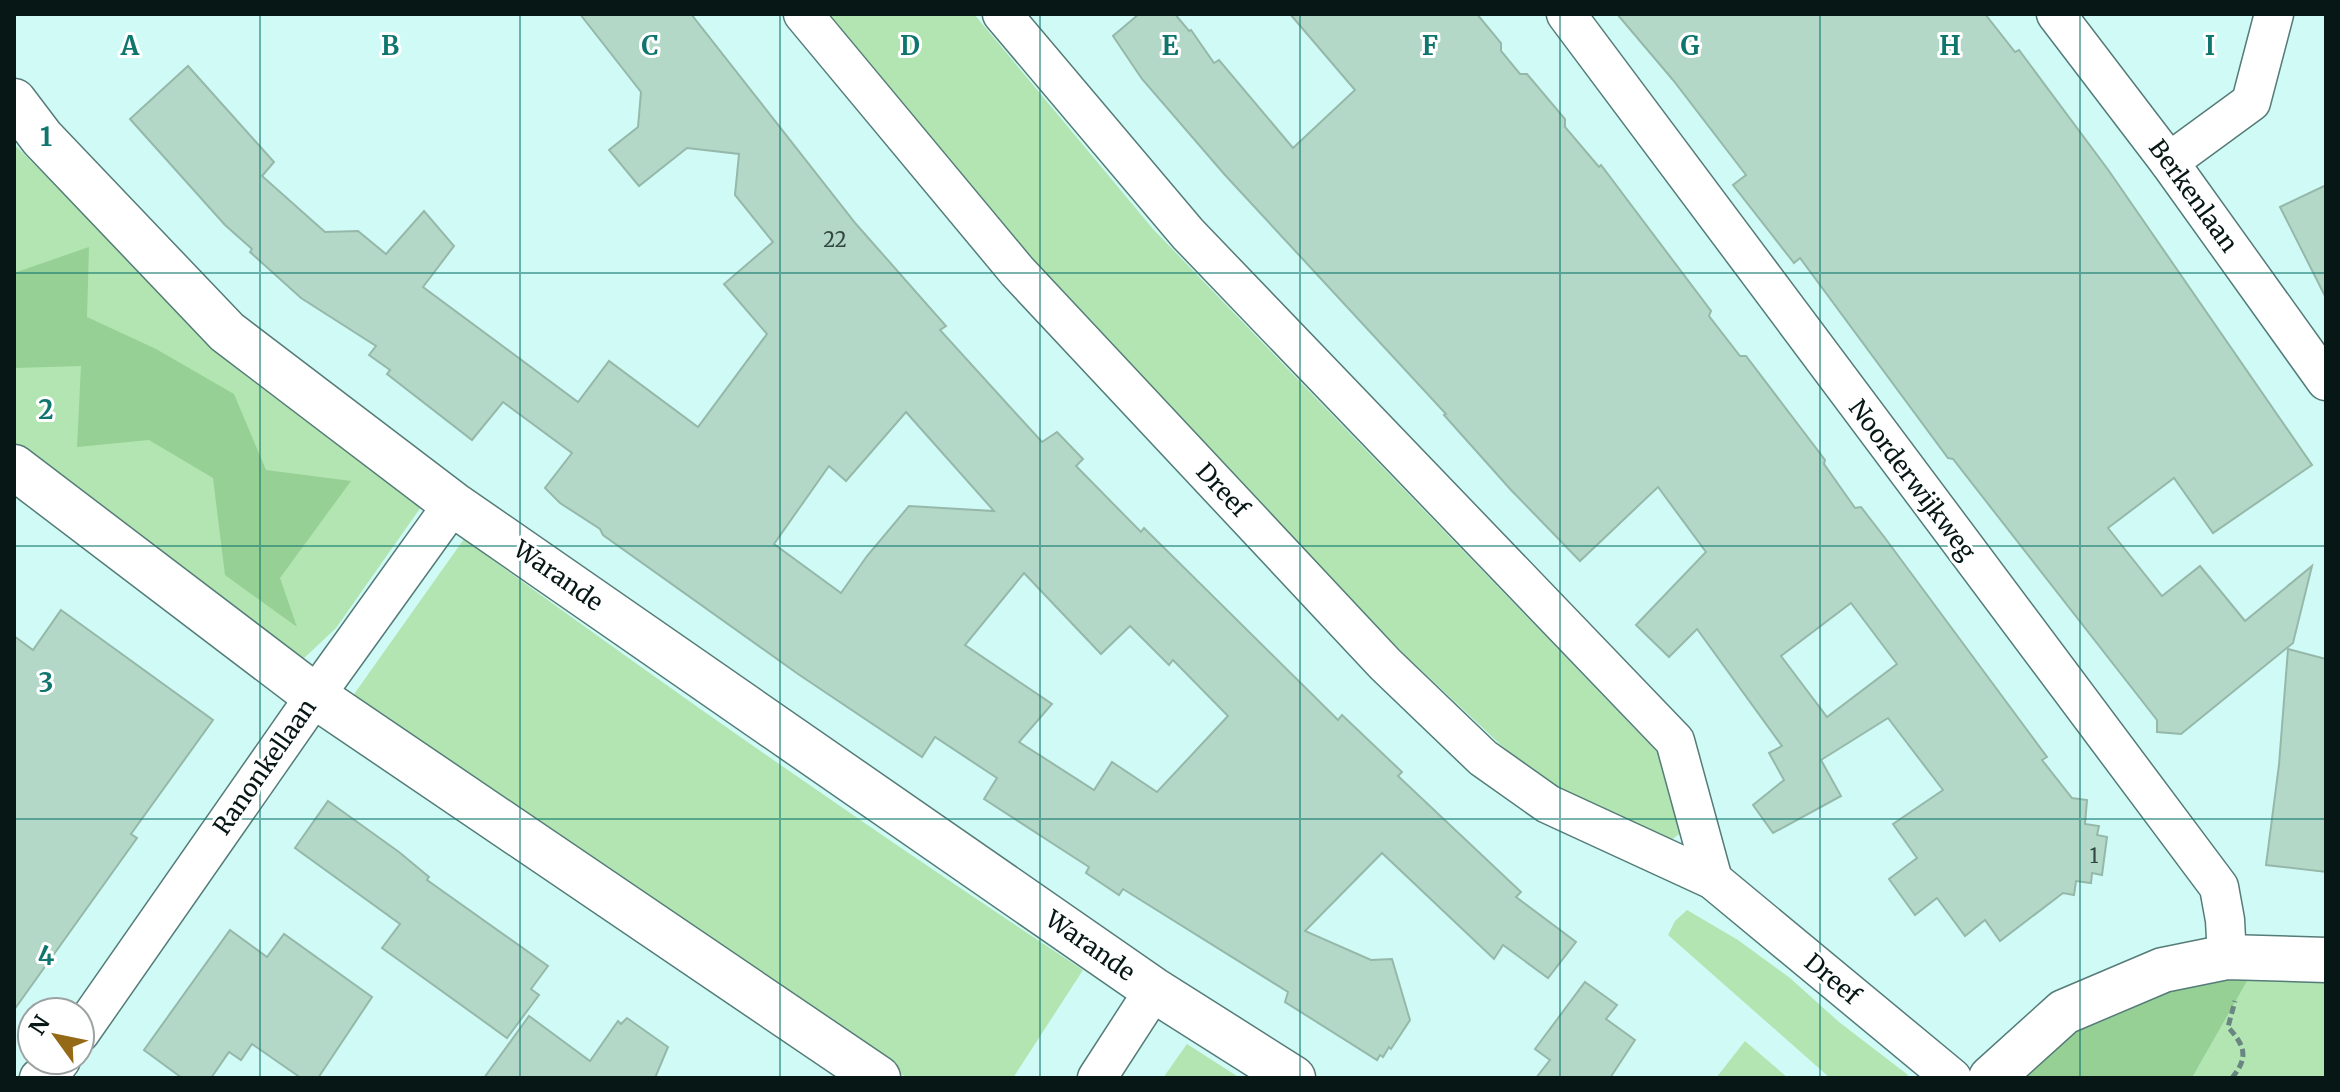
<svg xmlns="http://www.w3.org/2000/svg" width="2340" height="1092" font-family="Merriweather,serif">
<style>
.green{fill:#b2e5b1}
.forest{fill:#96d095}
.building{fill:#b4d8c8;stroke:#95b8a9;stroke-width:2;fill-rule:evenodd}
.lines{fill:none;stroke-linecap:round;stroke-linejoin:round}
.street-casing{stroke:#557c78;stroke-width:41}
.secondary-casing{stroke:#557c78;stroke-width:47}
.path{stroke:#698683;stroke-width:5;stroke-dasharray:8 4;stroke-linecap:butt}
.street{stroke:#fff;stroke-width:38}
.secondary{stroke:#fff;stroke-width:44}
.grid{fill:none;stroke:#0f766e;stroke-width:2;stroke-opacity:0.55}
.labels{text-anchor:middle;stroke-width:6;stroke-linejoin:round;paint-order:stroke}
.number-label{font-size:20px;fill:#324742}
.street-label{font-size:24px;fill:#071716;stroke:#fff}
.grid-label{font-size:26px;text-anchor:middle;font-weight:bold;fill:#0f766e;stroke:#fff;stroke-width:6;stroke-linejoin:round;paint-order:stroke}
</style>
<rect width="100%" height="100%" fill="#d0faf6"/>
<g class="green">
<path d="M821,14H974L1153,229L1658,753L1682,832L1667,843L1570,802L1501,745L1405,655L1018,257Z"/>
<path d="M14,144L106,236L421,507L336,628L301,661L14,455Z"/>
<path d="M464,539C667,688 873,831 1083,970L1013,1078H907L352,697Z"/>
<path d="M1687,910L1738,940L1790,978L1839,1022L1908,1075L1905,1078H1830L1668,935L1675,921Z"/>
<path d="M2254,969L2326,973V1078H2192Z"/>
<path d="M1745,1041L1788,1078H1716Z"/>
<path d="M1187,1044L1240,1078H1163Z"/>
</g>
<g class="forest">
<path d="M89,247L87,317L156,349L234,394L266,470L351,481L280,578L297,627L225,575L213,478L149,440L77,447L81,366L14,368V273Z"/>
<path d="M2254,969L2192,1078H2009L2054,1039L2123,1003Z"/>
</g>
<g class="building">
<path d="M580,14H691L856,224L946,326L940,330L1042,442L1057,432L1083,459L1076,466L1141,532L1144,528L1338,720L1342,715L1402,772L1398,776L1521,892L1516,897L1576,942L1548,978L1503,945L1494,959L1382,853L1305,931L1371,960L1392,959L1410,1020L1391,1049L1389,1047L1383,1057L1380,1055L1377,1060L1285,1002L1288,992L1123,889L1119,895L1086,873L1089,867L984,799L997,778L935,737L922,757L798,674L603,535L600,529L560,503L545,488L572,453L503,402L472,440L387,374L390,370L369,355L376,346L301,298L250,252L252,249L225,225L130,119L188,66L274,162L262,176L325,232L358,231L386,254L424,211L454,246L423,287L578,402L609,361L698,427L767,334L724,284L773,242L735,195L739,154L687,148L639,186L609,150L638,127L641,92ZM906,412L994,511L909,506L867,556L841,593L774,544L829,466L846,481ZM1024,573L1101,654L1130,626L1169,665L1173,660L1228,716L1157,792L1112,762L1094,790L1019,742L1052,704L965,645Z"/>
<path d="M1139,14H1175L1189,31L1191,30L1214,63L1219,60L1293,148L1355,90L1290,14H1477L1501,43V51L1520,74H1527L1565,119V127L1599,167L1601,165L1711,311L1709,316L1740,356H1746L1825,460L1824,464L1855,508L1861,507L1885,538L2047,757L2042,760L2072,798L2087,800L2085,824L2099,826L2097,835L2107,837L2102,875L2092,873L2091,883L2076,881L2074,895L2063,893L2000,941L1985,920L1965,936L1937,898L1915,915L1889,879L1917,858L1893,824L1943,790L1888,718L1821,760L1841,796L1773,833L1753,805L1784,780L1769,753L1782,746L1697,629L1669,657L1636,625L1706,552L1658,487L1580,561L1511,490L1444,415L1446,414L1225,175L1142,79L1113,36ZM1851,603L1897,664L1827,717L1781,656Z"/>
<path d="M1617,14H1985L2015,52L2019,50L2109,171L2312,465L2213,533L2174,478L2108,528L2162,596L2200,566L2245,621L2312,566L2293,643L2181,734L2157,732V720L1953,459L1948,458L1800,258L1794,263L1733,185L1746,175L1673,80Z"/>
<path d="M2326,185V298L2280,207Z"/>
<path d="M61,610L213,720L131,834L137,838L14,1010V636L33,650Z"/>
<path d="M2288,649L2326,659V872L2266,865L2279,765Z"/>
<path d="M328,801L399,852L429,877L427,880L548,966L531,989L539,995L507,1038L382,948L400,924L295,848Z"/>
<path d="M230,930L267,957L284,934L372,997L318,1078H301L252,1044L241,1060L229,1052L211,1078H182L144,1050Z"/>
<path d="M1585,982L1617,1005L1606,1019L1635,1040L1610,1078H1536L1550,1060L1535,1049Z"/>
<path d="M529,1016L590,1061L618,1021L621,1024L627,1018L668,1047L655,1078H484Z"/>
</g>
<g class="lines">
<defs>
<g id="street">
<path d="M803,14L1017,271L1385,664L1483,758L1548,804L1713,880L1952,1078"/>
<path d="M1002,14L1188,234L1675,741L1713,880"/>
<path d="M1566,14L2219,887L2225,920L2227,957"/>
<path d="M2056,14L2169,162L2326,381"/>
<path d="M2169,162L2251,102L2274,14"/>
<path d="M80,1033L315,696L453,504"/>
<path d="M39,1078L55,1068L61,1060"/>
<path d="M1097,1078L1154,990"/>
</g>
<g id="secondary">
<path d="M14,101L42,138L227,332L453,504L1154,990L1293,1078"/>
<path d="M14,467L315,696L878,1078"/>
<path d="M1991,1078L2064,1012L2163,970L2227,957L2326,960"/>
</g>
</defs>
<use href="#street" class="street-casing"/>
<use href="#secondary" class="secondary-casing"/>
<path class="path" d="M2232,1078C2249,1057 2245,1046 2228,1027L2235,1001"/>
<use href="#street" class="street"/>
<use href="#secondary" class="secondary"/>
</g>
<path class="grid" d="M260,14V1078M520,14V1078M780,14V1078M1040,14V1078M1300,14V1078M1560,14V1078M1820,14V1078M2080,14V1078M14,273H2326M14,546H2326M14,819H2326"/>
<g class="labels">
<g class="number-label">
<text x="835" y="247">22</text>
<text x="2094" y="863">1</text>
</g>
<g class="street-label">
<text transform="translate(2193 196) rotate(54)" y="8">Berkenlaan</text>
<text transform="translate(1912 480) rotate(53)" y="8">Noorderwijkweg</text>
<text transform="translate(1222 490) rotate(47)" y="8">Dreef</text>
<text transform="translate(558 576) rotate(35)" y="8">Warande</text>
<text transform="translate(265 767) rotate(-55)" y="8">Ranonkellaan</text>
<text transform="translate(1090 946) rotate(35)" y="8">Warande</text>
<text transform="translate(1832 979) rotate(40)" y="8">Dreef</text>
</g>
</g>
<g class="grid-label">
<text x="130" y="55">A</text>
<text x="390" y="55">B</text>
<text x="650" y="55">C</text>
<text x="910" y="55">D</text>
<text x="1170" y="55">E</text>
<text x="1430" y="55">F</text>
<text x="1690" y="55">G</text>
<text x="1950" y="55">H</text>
<text x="2210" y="55">I</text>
<text x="46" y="146">1</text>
<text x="46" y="419">2</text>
<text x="46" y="692">3</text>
<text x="46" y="965">4</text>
</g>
<rect width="2340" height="1092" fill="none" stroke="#071716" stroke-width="32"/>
<g transform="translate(56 1036) rotate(303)"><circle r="38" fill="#ffffff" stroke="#9ca2a2" stroke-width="2"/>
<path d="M0-6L14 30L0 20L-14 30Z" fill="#956a16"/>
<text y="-12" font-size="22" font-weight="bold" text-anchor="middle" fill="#071716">N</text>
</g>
</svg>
